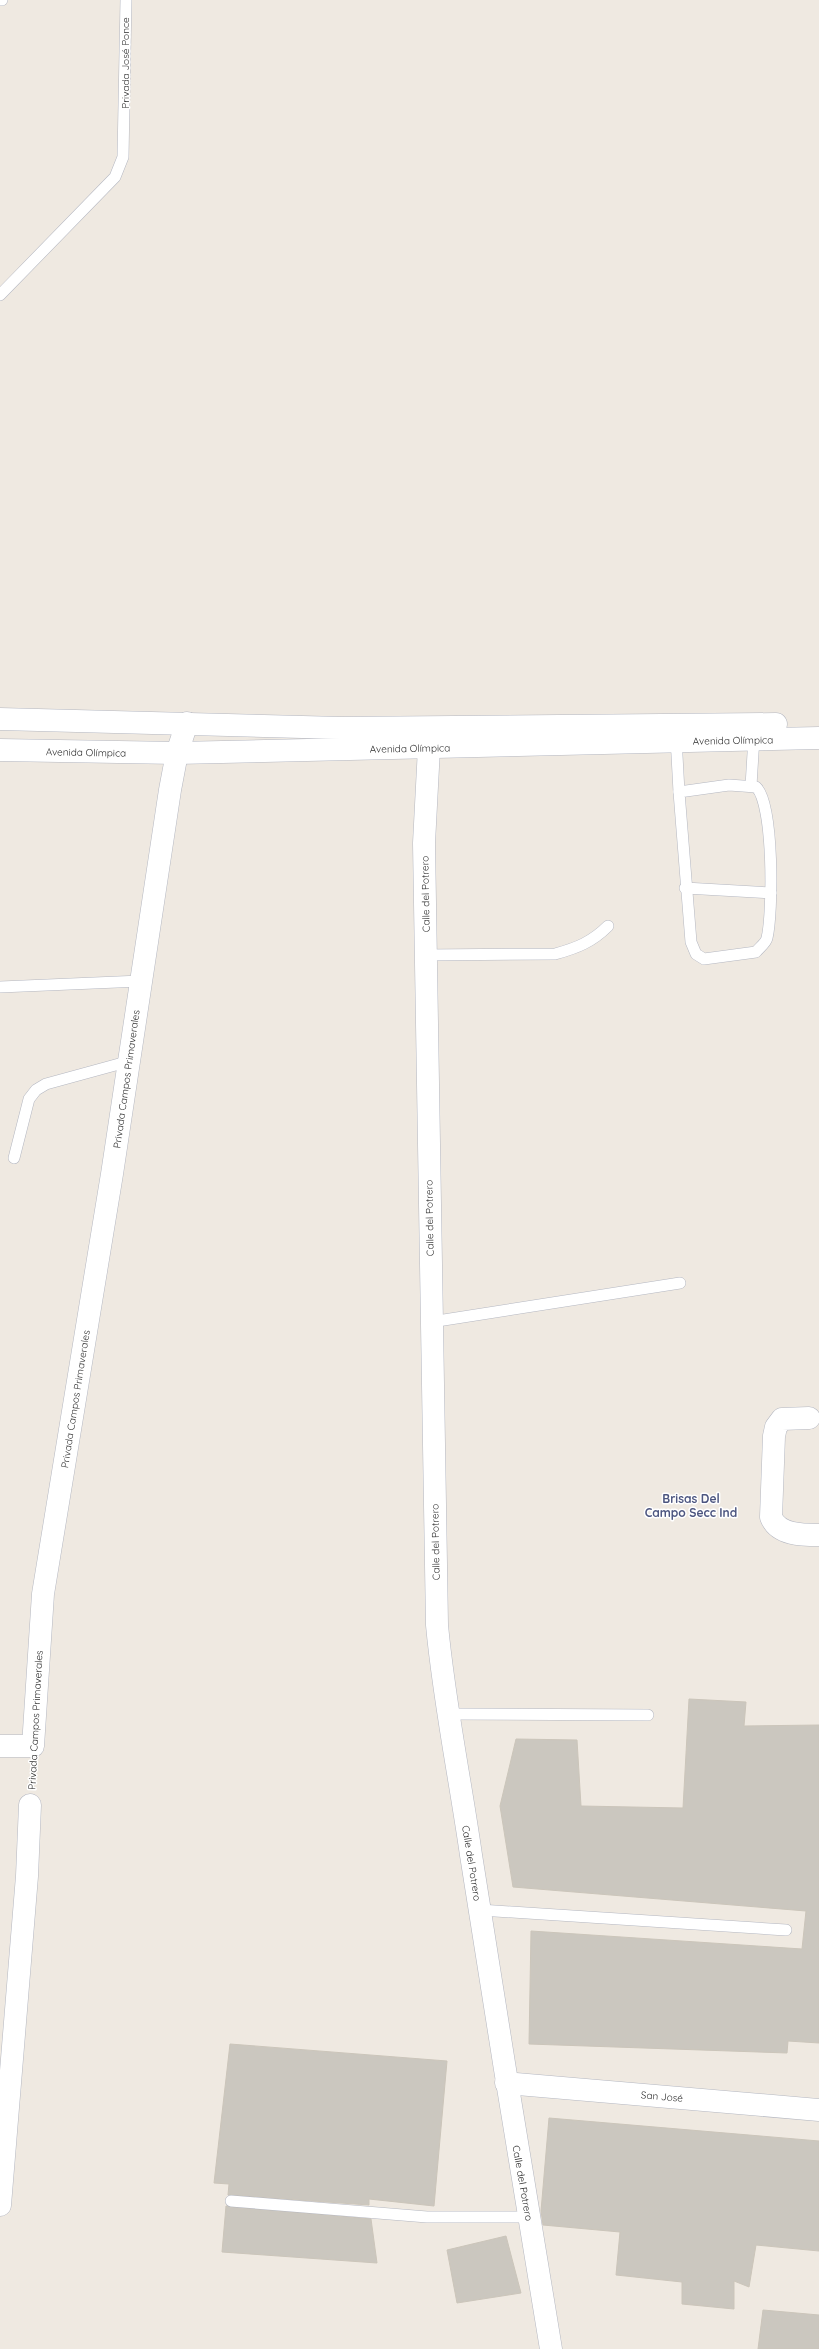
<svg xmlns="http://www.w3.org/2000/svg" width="819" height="2349" font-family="Quicksand,sans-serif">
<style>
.building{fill:#cbc7bf;stroke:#cbc5ba}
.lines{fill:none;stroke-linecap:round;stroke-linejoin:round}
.service-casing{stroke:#b4b7c1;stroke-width:12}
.minor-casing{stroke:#b4b7c1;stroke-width:23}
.tertiary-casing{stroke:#b4b7c1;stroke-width:23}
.path{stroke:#c9c9c9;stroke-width:2.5;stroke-dasharray:3 2;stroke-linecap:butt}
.service{stroke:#fff;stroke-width:11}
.minor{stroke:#fff;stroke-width:22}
.tertiary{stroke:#fff;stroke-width:22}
.labels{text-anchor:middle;stroke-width:3;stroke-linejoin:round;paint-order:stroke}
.street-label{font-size:10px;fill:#2e2e2e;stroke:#fff}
.quarter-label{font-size:12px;font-weight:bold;fill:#4d5680;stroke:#fff}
</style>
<rect width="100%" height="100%" fill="#efe9e1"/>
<g class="building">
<path d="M689,1699L746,1702L744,1726L819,1725V2043L788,2041L787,2053L529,2044L531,1931L802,1949L806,1911L513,1887L500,1806L516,1739L577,1740L581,1806L683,1808Z"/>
<path d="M230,2044L447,2061L434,2206L369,2199V2205L228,2195L229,2184L214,2183Z"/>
<path d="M549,2118L819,2141V2251L756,2245L749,2287L734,2281V2309L682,2304V2282L616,2275L620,2232L543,2225L541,2211Z"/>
<path d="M226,2206L371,2219L377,2263L222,2252Z"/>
<path d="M506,2236L521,2293L457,2303L447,2250Z"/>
<path d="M763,2310L819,2315V2349H758Z"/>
</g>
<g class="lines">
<defs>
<g id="service">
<path d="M0,0H2"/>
<path d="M0,295L115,177L123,157L126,0"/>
<path d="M676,737L679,792"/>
<path d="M729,785L756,787C774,803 773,913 767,938C766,943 759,948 756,952L704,959L696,954L691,942L679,792Z"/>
<path d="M751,786L754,737"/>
<path d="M685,888L771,893"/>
<path d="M426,955L555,954C577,948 592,942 608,926"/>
<path d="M0,987L141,981"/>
<path d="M14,1158L29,1099L36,1090L46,1084L130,1061"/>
<path d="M431,1322L680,1283"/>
<path d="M448,1714L648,1715"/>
<path d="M480,1910L786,1930"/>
<path d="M231,2201L427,2217H528"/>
</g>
<g id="minor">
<path d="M426,728L429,748L424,843L437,1625C444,1702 460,1778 471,1855C497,2020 523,2184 551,2349"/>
<path d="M809,1418L782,1419L776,1427L774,1436L771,1517C778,1535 802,1535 819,1535"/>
<path d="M0,1746H33L43,1594L112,1174L170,790L177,753L187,723"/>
<path d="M506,2083L819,2110"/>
<path d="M0,2205L27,1876L30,1805"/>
</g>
<g id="tertiary">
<path d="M0,719L341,728L776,724"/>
<path d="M0,750L177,753L819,738"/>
</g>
</defs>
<use href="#service" class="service-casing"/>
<use href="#minor" class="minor-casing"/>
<use href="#tertiary" class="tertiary-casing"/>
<path class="path" d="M31,1785L32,1766"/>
<use href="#service" class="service"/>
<use href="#minor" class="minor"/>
<use href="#tertiary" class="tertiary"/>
</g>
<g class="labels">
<g class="street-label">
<text transform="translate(125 63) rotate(-90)" y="4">Privada José Ponce</text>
<text transform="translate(733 740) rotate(-1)" y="4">Avenida Olímpica</text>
<text transform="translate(410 748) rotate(-1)" y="4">Avenida Olímpica</text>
<text transform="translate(86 752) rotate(1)" y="4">Avenida Olímpica</text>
<text transform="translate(425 894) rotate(-91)" y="4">Calle del Potrero</text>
<text transform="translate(126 1079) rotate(-82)" y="4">Privada Campos Primaverales</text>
<text transform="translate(429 1218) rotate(-91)" y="4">Calle del Potrero</text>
<text transform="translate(75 1399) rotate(-81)" y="4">Privada Campos Primaverales</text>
<text transform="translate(435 1542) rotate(-91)" y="4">Calle del Potrero</text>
<text transform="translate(35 1720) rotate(-87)" y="4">Privada Campos Primaverales</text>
<text transform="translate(472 1863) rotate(81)" y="4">Calle del Potrero</text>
<text transform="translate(662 2096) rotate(5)" y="4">San José</text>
<text transform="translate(523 2183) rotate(80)" y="4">Calle del Potrero</text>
</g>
<g class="quarter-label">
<text x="691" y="1503">Brisas Del<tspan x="691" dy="14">Campo Secc Ind</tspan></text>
</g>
</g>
</svg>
